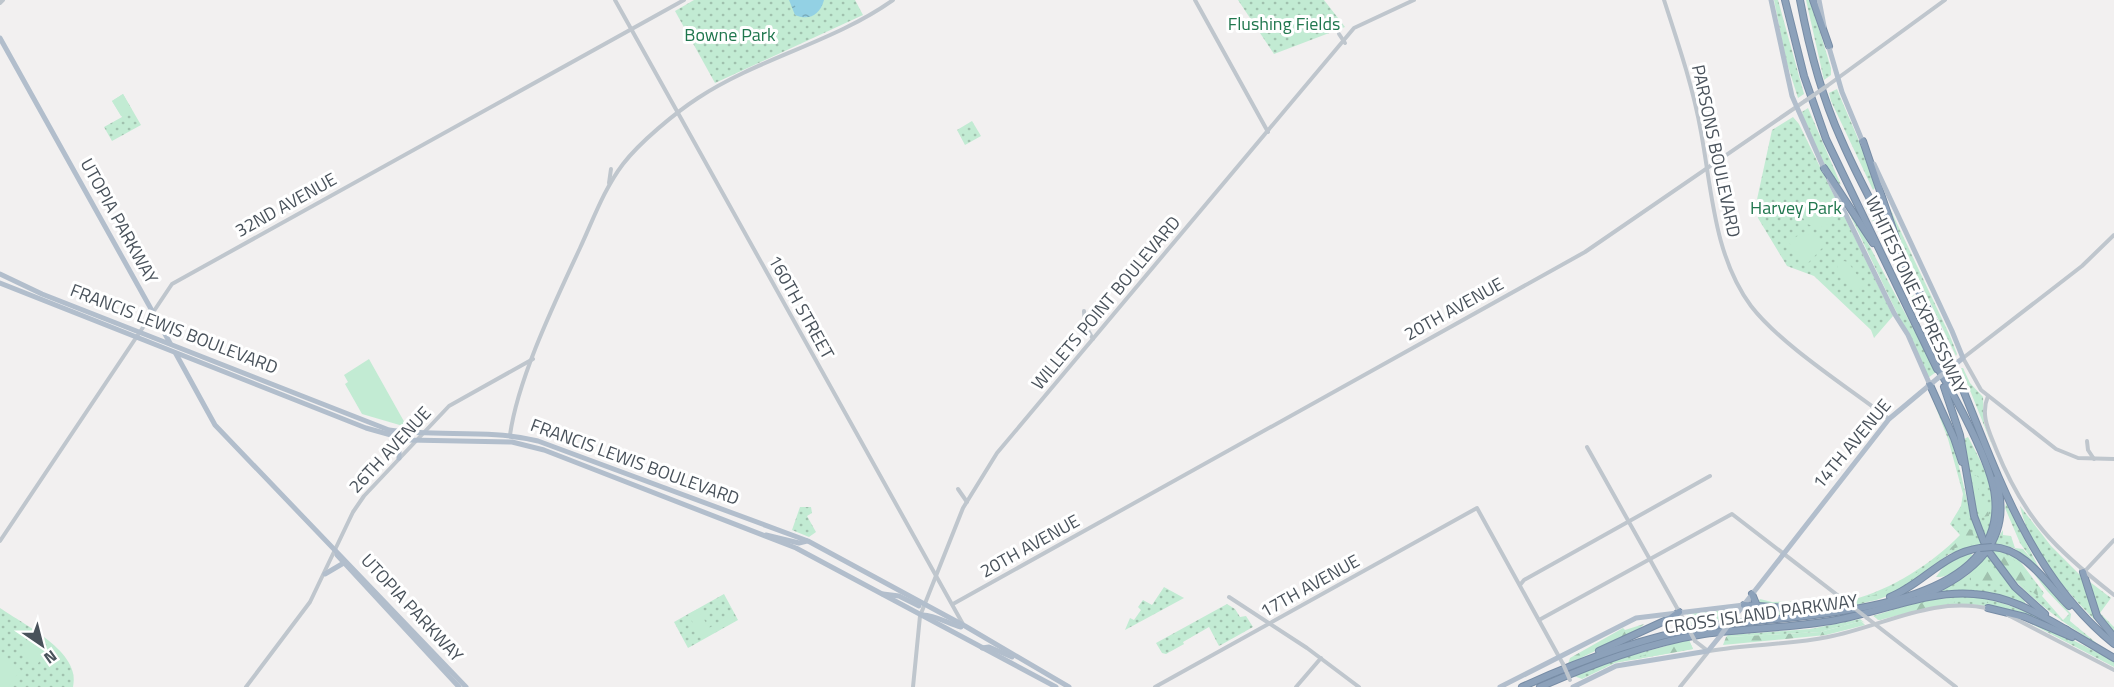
<svg xmlns="http://www.w3.org/2000/svg" width="2114" height="687" font-family="'Titillium Web',sans-serif">
<style>
.grass{fill:url(#grass-dots)}
.forest{fill:url(#forest-firs)}
.garden{fill:#c2ebd3}
.water{fill:url(#water-ripples)}
.lines{fill:none;stroke-linecap:round;stroke-linejoin:round}
.highway-casing{stroke:#778ca5;stroke-width:8}
.minor{stroke:#bfc6cd;stroke-width:4}
.major{stroke:#b2becc;stroke-width:5}
.highway{stroke:#8ca1ba;stroke-width:6}
.highway-bridge-casing{stroke:#778ca5;stroke-width:8;stroke-linecap:butt}
.minor-bridge{stroke:#bfc6cd;stroke-width:4}
.major-bridge{stroke:#b2becc;stroke-width:5}
.highway-bridge{stroke:#8ca1ba;stroke-width:6}
.labels{text-anchor:middle;stroke-width:6;stroke-linejoin:round;paint-order:stroke}
.park-label{font-size:18px;fill:#20774e;stroke:#fff}
.street-label{font-size:18px;fill:#49525b;stroke:#fff}
</style>
<defs>
<pattern id="grass-dots" width="8" height="8" patternUnits="userSpaceOnUse" patternTransform="scale(1.5)"><rect width="8" height="8" fill="#c2ebd3"/><path d="M2 2h.1M6 6h.1" fill="none" stroke="#a0c1ae" stroke-width="1.8" stroke-linecap="round"/></pattern>
<pattern id="forest-firs" width="22" height="20" patternUnits="userSpaceOnUse" patternTransform="scale(1.5)"><rect width="22" height="20" fill="#c2ebd3"/><path d="M5 1l3.5 6h-7zM16 11l3.5 6h-7z" fill="#a0c1ae"/></pattern>
<pattern id="water-ripples" width="26" height="14" patternUnits="userSpaceOnUse" patternTransform="scale(1.5)"><rect width="26" height="14" fill="#93d1e4"/><path d="M2 4q2-2 4 0t4 0M15 11q2-2 4 0t4 0" fill="none" stroke="#7aacbc"/></pattern>
</defs>
<rect width="100%" height="100%" fill="#f2f0f0"/>
<g class="grass">
<path d="M694,0H855L863,15L715,83L675,11Z"/>
<path d="M1238,0H1324L1345,27L1274,54Z"/>
<path d="M1774,0H1778L1804,94L1798,98L1786,60Z"/>
<path d="M1806,0H1810L1831,68V75L1824,80Z"/>
<path d="M1837,89C1850,122 1867,154 1875,188L1873,190L1831,101L1829,93Z"/>
<path d="M123,94L141,125L112,141L104,127L122,117L112,101Z"/>
<path d="M1808,108L1841,185C1827,175 1807,131 1802,112Z"/>
<path d="M1793,117L1799,124L1893,316L1874,338L1871,330L1814,276L1787,266L1758,218L1756,204L1772,130Z"/>
<path d="M972,121L981,136L965,145L957,130Z"/>
<path d="M1885,198L1950,336L1957,354L1956,356L1896,232Z"/>
<path d="M1868,207L1948,363L1943,367L1932,336L1866,208Z"/>
<path d="M1850,215H1853L1931,362L1936,372L1928,378Z"/>
<path d="M1961,368H1963L1970,383L1983,397L1984,422L1994,450Z"/>
<path d="M1931,395L1953,442L1972,520L1982,545L1949,554L1897,592L1858,605L1851,600C1891,590 1933,563 1960,535L1950,524L1961,506L1963,494L1948,439Z"/>
<path d="M1968,437C1980,459 1995,487 1994,512C1993,521 1988,531 1985,539L1975,509L1964,439Z"/>
<path d="M2006,503L2042,574L2014,548L1994,544L2003,530V535L2011,536L2015,548L2023,549L2033,561L2020,543L2005,508Z"/>
<path d="M2020,506L2051,546L2082,577L2097,622C2066,591 2029,550 2020,506Z"/>
<path d="M800,507H811L812,513L807,516L816,532L809,537L792,530Z"/>
<path d="M1991,550L2016,556L2044,593L2042,596L2063,620L2069,614L2047,591L2026,563L2071,614L2070,621L2100,646C2057,619 2019,592 1991,550Z"/>
<path d="M1987,555L2024,599L2026,606L1943,592L1942,590L1968,575Z"/>
<path d="M2090,582L2111,598L2100,613L2114,627V634L2101,620Z"/>
<path d="M1164,587L1184,598L1125,630L1130,618L1134,620L1141,610L1138,607L1143,600L1152,605Z"/>
<path d="M724,594L738,620L688,648L674,622Z"/>
<path d="M1960,596C1998,598 2026,610 2058,629C1982,600 1960,595 1880,620L1873,616L1915,603Z"/>
<path d="M1227,604L1235,609L1240,617L1246,616L1253,627L1219,646L1209,627L1183,642L1184,644L1166,654L1162,653L1156,643Z"/>
<path d="M0,608C24,625 82,652 73,687H0Z"/>
<path d="M1860,619L1865,623L1861,621L1820,632L1726,637L1728,635L1810,629Z"/>
<path d="M2024,620L2059,633L2114,661V667Z"/>
<path d="M1689,640L1693,649L1615,663L1582,679L1574,676L1613,660Z"/>
</g>
<g class="forest">
<path d="M1976,475L1980,479L1978,490L1980,503L1988,506L1989,516L1982,517L1977,510L1972,477Z"/>
<path d="M1962,521L1963,527L1972,530L1976,543C1968,546 1958,546 1950,550C1918,567 1894,608 1854,601C1863,598 1872,596 1881,593C1896,587 1959,548 1961,535L1953,522Z"/>
<path d="M1995,550C2012,553 2038,580 2038,596L2014,579L1993,553Z"/>
<path d="M1969,553L1973,555C1965,566 1950,578 1936,577L1947,562Z"/>
<path d="M1987,560L2006,585L1971,582V577Z"/>
<path d="M1985,598L1990,603L1960,601L1878,620L1874,616L1936,599Z"/>
<path d="M1760,599L1772,602L1814,601L1831,605L1838,602L1846,608L1822,610L1764,605L1758,602Z"/>
<path d="M1749,608L1788,610L1789,612L1787,615L1740,620Z"/>
<path d="M1735,609L1726,621L1692,626L1687,614Z"/>
<path d="M1861,621L1865,625L1826,635L1723,645L1726,637L1820,632Z"/>
<path d="M1644,624L1637,631L1568,664L1570,658L1623,628L1625,630Z"/>
<path d="M1689,640L1693,649L1632,660L1672,644Z"/>
</g>
<g class="garden">
<path d="M1306,20L1314,37L1295,44C1285,33 1292,20 1306,20Z"/>
<path d="M123,94L132,110L121,116L112,101Z"/>
<path d="M1820,196L1823,198L1835,221L1819,228L1807,224L1799,212Z"/>
<path d="M1809,234L1826,244L1809,262H1805L1788,242L1799,235Z"/>
<path d="M1844,261L1848,262L1864,285L1855,293L1837,270L1838,265Z"/>
<path d="M369,359L406,425L403,426L362,414L345,384L348,382L344,375Z"/>
<path d="M698,609L709,628L731,615L735,621L702,639L688,614Z"/>
<path d="M32,636L49,647L37,665C22,660 20,646 32,636Z"/>
<path d="M0,653L21,670L8,687H0Z"/>
</g>
<path class="water" d="M789,0H824C820,15 809,21 795,15Z"/>
<g class="lines">
<defs>
<g id="highway">
<path d="M1785,0L1804,76L1826,139L1937,369"/>
<path d="M1800,0C1809,48 1821,95 1841,139C1868,202 1905,260 1934,322C1987,434 2014,563 2114,644"/>
<path d="M1813,0L1829,46"/>
<path d="M1863,141L1897,241"/>
<path d="M1824,168L1873,243"/>
<path d="M1930,385L1954,438L1962,462"/>
<path d="M1944,387L1960,435L1974,516L1984,542"/>
<path d="M1992,547C2025,548 2047,584 2069,606"/>
<path d="M1989,552L2015,587L2045,614"/>
<path d="M2083,572L2097,616L2114,637"/>
<path d="M1752,594L1757,606"/>
<path d="M1890,597C1923,584 1943,553 1980,548"/>
<path d="M1920,597C1972,575 2015,542 1996,479"/>
<path d="M1744,605L1828,611"/>
<path d="M1988,608L2025,617L2072,637"/>
<path d="M2065,629L2114,658"/>
<path d="M1599,651L1671,618L1679,612"/>
<path d="M1522,687C1581,660 1640,638 1703,627C1779,614 2008,620 1995,497C1992,463 1954,395 1936,365"/>
<path d="M1540,687C1593,664 1647,643 1704,634C1748,628 1792,628 1836,620C1881,612 1928,590 1974,594C2009,596 2037,613 2067,630"/>
</g>
</defs>
<use href="#highway" class="highway-casing"/>
<g class="minor">
<path d="M615,0L964,626"/>
<path d="M1195,0L1268,132"/>
<path d="M1664,0C1678,43 1693,87 1701,132C1712,191 1714,256 1751,306C1781,345 1849,388 1889,419"/>
<path d="M0,3L3,0"/>
<path d="M1339,34L1345,43"/>
<path d="M1827,86L1945,0"/>
<path d="M609,183L611,169"/>
<path d="M2114,235L2082,266L1963,358L1981,390L2056,449L2078,458L2114,459"/>
<path d="M1084,311L1085,325L1093,339"/>
<path d="M1988,396C1980,415 1989,431 1996,449C2025,520 2055,549 2114,595"/>
<path d="M510,435C518,378 555,302 580,248C593,220 604,189 623,164C640,142 675,113 698,98C759,58 834,42 893,0"/>
<path d="M2087,441L2088,450L2094,459"/>
<path d="M1587,447L1686,624"/>
<path d="M958,489L967,502"/>
<path d="M0,541L172,284L684,0"/>
<path d="M2084,572L2114,540"/>
<path d="M1520,585L1524,580L1710,476"/>
<path d="M1229,597L1307,648L1359,687"/>
<path d="M953,604L1585,252L1805,101"/>
<path d="M2008,615L2114,670"/>
<path d="M1867,618L1956,687"/>
<path d="M1539,620L1732,514L1849,604"/>
<path d="M1695,641L1708,651"/>
<path d="M1709,651C1748,644 1789,645 1828,637C1881,627 1935,595 1990,609"/>
<path d="M246,687L310,602L353,512L364,496L449,406L533,359"/>
<path d="M913,687L920,616L963,508L997,453L1354,28L1414,0"/>
<path d="M1155,687L1477,508L1563,664"/>
<path d="M1296,687L1321,658"/>
<path d="M1680,687L1708,652"/>
</g>
<g class="major">
<path d="M1771,0L1792,96L1825,171"/>
<path d="M1819,0L1824,26"/>
<path d="M0,38L170,343"/>
<path d="M1828,44L1842,92L1864,145"/>
<path d="M1874,164L1952,331L1963,358L1958,362"/>
<path d="M1829,180L1894,313L1908,335L1930,385"/>
<path d="M0,274L42,294L389,430C439,437 489,429 538,441L808,541L965,626L1069,687"/>
<path d="M0,283L366,428L409,440L512,442L544,450L796,548L1056,687"/>
<path d="M176,354L215,425L466,687"/>
<path d="M394,437L399,447V458"/>
<path d="M766,535L799,543L807,541"/>
<path d="M337,555L459,687"/>
<path d="M325,574L342,564"/>
<path d="M883,594L899,596L919,606"/>
<path d="M922,615C933,614 949,624 961,627"/>
<path d="M1732,620L1889,419L1938,378"/>
<path d="M982,648L989,647L1012,657"/>
<path d="M1500,687L1636,618L1744,605"/>
<path d="M1573,687L1616,666L1708,651L1721,635"/>
</g>
<use href="#highway" class="highway"/>
<defs>
<path id="highway-bridge" d="M1980,548L1992,547"/>
</defs>
<use href="#highway-bridge" class="highway-bridge-casing"/>
<g class="minor-bridge">
<path d="M1805,101L1827,86"/>
<path d="M1849,604L1867,618"/>
<path d="M1686,624L1695,641"/>
<path d="M1563,664L1570,680"/>
</g>
<g class="major-bridge">
<path d="M1938,378L1958,362"/>
<path d="M1721,635L1732,620"/>
</g>
<use href="#highway-bridge" class="highway-bridge"/>
</g>
<g class="labels">
<g class="park-label">
<text x="1284" y="30">Flushing Fields</text>
<text x="730" y="41">Bowne Park</text>
<text x="1796" y="214">Harvey Park</text>
</g>
<g class="street-label">
<text transform="translate(1716 151) rotate(78)" y="6">PARSONS BOULEVARD</text>
<text transform="translate(286 205) rotate(-29)" y="6">32ND AVENUE</text>
<text transform="translate(119 221) rotate(61)" y="6">UTOPIA PARKWAY</text>
<text transform="translate(1916 295) rotate(65)" y="6">WHITESTONE EXPRESSWAY</text>
<text transform="translate(1106 303) rotate(-50)" y="6">WILLETS POINT BOULEVARD</text>
<text transform="translate(801 307) rotate(61)" y="6">160TH STREET</text>
<text transform="translate(1454 309) rotate(-29)" y="6">20TH AVENUE</text>
<text transform="translate(174 329) rotate(21)" y="6">FRANCIS LEWIS BOULEVARD</text>
<text transform="translate(1852 444) rotate(-50)" y="6">14TH AVENUE</text>
<text transform="translate(390 450) rotate(-47)" y="6">26TH AVENUE</text>
<text transform="translate(635 462) rotate(20)" y="6">FRANCIS LEWIS BOULEVARD</text>
<text transform="translate(1030 546) rotate(-29)" y="6">20TH AVENUE</text>
<text transform="translate(1310 586) rotate(-29)" y="6">17TH AVENUE</text>
<text transform="translate(412 608) rotate(47)" y="6">UTOPIA PARKWAY</text>
<text transform="translate(1761 614) rotate(-8)" y="6">CROSS ISLAND PARKWAY</text>
</g>
</g>
<g transform="translate(42 645) rotate(145)" stroke="#ffffff" stroke-width="4.5" paint-order="stroke">
<path d="M0-4.5L10 22L0 15L-10 22Z" fill="#49525b"/>
<text y="-9" font-size="16" font-weight="bold" text-anchor="middle" fill="#49525b">N</text>
</g>
</svg>
